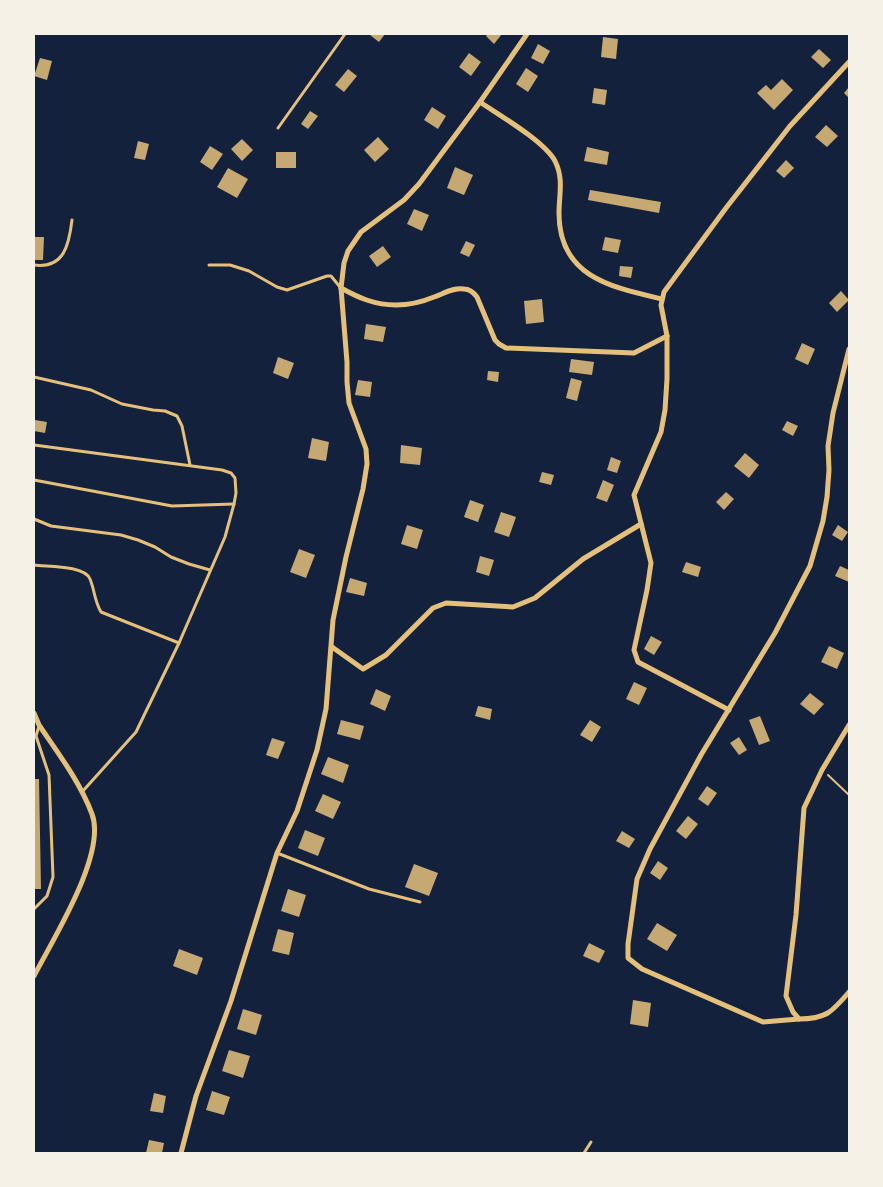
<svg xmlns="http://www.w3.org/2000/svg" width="883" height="1187" font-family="'Roboto Serif',serif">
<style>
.building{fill:#c6a872}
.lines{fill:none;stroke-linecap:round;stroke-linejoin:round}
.path{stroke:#e5c07b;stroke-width:2}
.service{stroke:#e5c07b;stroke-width:3}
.minor{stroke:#e5c07b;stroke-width:5}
</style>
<rect width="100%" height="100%" fill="#14213d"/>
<g class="building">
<path d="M371,34H385L379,42L370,35Z"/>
<path d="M488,34H502L494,44L486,36Z"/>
<path d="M603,37L618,39L616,59L601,57Z"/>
<path d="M538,44L550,51L543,64L531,58Z"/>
<path d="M819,49L831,60L823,68L811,57Z"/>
<path d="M469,53L481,62L471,76L459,67Z"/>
<path d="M40,58L52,61L47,80L34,76Z"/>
<path d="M526,68L538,76L528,92L516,84Z"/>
<path d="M348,69L357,76L344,92L335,85Z"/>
<path d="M782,79L793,90L774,110L757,93L766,85L771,90Z"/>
<path d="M849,87V98L844,93Z"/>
<path d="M594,88L607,90L605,105L592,103Z"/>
<path d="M432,107L446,116L438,129L424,120Z"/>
<path d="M310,111L318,116L308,129L301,124Z"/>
<path d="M826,125L838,136L827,147L815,137Z"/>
<path d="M378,137L389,149L375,162L364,150Z"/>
<path d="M242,139L253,150L242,161L231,149Z"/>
<path d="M138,141L149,144L145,160L134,158Z"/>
<path d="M210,146L223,154L212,170L200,162Z"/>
<path d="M587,147L609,152L607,165L584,161Z"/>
<rect x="276" y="152" width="20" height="16"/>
<path d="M786,160L794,168L784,178L776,171Z"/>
<path d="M455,167L473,175L464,195L447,188Z"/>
<path d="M228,168L248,179L237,198L217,187Z"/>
<path d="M590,190L661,202L659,213L588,200Z"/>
<path d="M414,209L429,215L422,231L407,224Z"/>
<path d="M34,237H44L43,260H34Z"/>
<path d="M605,237L621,240L618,253L602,250Z"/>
<path d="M466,241L475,245L469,257L460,253Z"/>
<path d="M383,246L391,257L377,267L369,256Z"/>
<path d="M620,266L633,267L631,278L619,276Z"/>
<path d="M841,291L849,300L837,312L829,303Z"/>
<path d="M542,299L544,322L526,324L524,301Z"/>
<path d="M366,324L386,327L383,342L364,339Z"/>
<path d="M802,343L815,349L808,365L795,359Z"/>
<path d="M278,357L294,363L288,379L273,373Z"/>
<path d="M571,359L594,362L592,375L569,372Z"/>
<path d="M488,371L499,372L498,382L487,380Z"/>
<path d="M571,378L582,381L577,401L566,398Z"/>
<path d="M358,380L372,382L370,397L355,395Z"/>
<path d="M35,420L47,422L45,433L34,431Z"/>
<path d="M787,421L798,426L793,436L782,430Z"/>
<path d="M312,438L329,442L326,461L308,458Z"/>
<path d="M401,445L422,448L420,465L400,463Z"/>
<path d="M745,453L759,465L749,478L734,466Z"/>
<path d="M611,457L621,461L617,473L607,470Z"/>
<path d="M542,472L554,475L551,485L539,482Z"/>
<path d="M603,480L614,485L607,502L596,498Z"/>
<path d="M726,492L734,499L724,510L716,502Z"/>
<path d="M470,500L484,505L478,522L464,517Z"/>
<path d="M501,512L516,517L509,537L494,532Z"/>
<path d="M407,525L423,530L417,549L401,544Z"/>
<path d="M838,525L848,532L842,541L832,535Z"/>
<path d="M299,549L315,555L306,578L290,572Z"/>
<path d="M480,556L494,560L489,576L476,572Z"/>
<path d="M686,562L701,567L698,577L682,572Z"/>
<path d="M840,566L849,570V582L835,576Z"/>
<path d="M350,578L367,583L364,596L346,592Z"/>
<path d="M651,636L662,642L654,655L644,649Z"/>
<path d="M829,646L844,653L837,669L821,662Z"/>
<path d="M634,682L647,688L639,705L626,699Z"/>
<path d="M376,689L391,696L385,711L370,704Z"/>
<path d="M810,693L824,704L814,715L800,704Z"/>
<path d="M478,706L492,709L490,720L475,716Z"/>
<path d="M760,716L770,741L759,745L749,720Z"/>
<path d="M341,720L364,726L360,740L337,734Z"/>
<path d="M590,720L601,727L592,742L580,735Z"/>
<path d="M739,737L747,750L739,755L730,743Z"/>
<path d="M272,738L285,742L278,759L266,755Z"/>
<path d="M328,757L349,765L343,783L321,774Z"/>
<path d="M34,779H39L41,889H34Z"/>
<path d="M707,786L717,793L708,806L698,799Z"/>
<path d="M323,794L341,802L333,819L315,811Z"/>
<path d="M688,816L698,824L686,839L676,831Z"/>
<path d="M305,830L325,838L318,856L298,848Z"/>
<path d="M622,831L635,839L629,848L616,841Z"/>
<path d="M658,861L668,868L660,880L650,873Z"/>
<path d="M414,864L438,873L429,896L405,887Z"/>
<path d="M288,889L306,895L299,917L281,911Z"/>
<path d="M657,923L677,935L667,951L647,939Z"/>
<path d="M278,929L294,933L289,955L272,951Z"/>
<path d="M589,943L605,951L599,963L583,956Z"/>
<path d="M179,949L203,958L197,975L173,966Z"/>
<path d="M633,1000L651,1003L648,1027L630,1024Z"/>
<path d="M243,1009L262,1015L256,1035L237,1029Z"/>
<path d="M229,1050L250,1056L243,1078L222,1071Z"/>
<path d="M212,1091L230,1097L224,1115L206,1110Z"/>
<path d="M154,1093L166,1096L163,1113L150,1111Z"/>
<path d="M149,1140L164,1143L162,1153H146Z"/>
</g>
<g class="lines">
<path class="path" d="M828,775L849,795"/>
<g class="service">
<path d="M278,128L345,34"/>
<path d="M34,265C64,269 69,245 72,220"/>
<path d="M209,265H230L249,271L277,287L287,290L327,276H331L340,287"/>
<path d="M34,377L91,390L122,404L153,410L165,411L177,416L182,426L190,465"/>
<path d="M34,445L222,470L231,473L235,478L236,493L234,504L225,537L179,643L136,732L82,792"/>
<path d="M34,480L172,506L234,504"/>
<path d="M34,519L51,526L121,535L138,540L155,547L171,557L189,564L210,570"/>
<path d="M34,565C47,567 84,565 90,579C95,591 94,600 101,612L179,643"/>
<path d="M277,853L369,889L420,902"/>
<path d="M34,909L47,896L53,877L49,775L36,736L39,726"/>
<path d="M584,1153L591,1142"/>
</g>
<g class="minor">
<path d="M480,102C499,115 544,141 555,161C564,179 559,195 559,213C559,277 611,287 662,299"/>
<path d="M341,288C359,298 375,305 396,305C410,305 422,302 434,297C443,294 454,287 464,289C470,289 474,293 477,297L495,340L499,344L506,348L634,353L667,336"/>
<path d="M332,647L363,669L386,655L433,608L446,603L513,607L535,598L583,559L641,524"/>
<path d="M729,710L638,662L634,650L647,590L651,563L634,495L661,432L665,410L667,379V336L661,305L664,292L726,208L790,126L849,62"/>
<path d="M34,713L39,725C58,753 80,782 92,814C107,854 53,939 34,976"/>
<path d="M849,725L822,770L804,808L796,915L786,996L793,1012L799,1019C826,1019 832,1012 849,992"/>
<path d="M799,1019L763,1022L642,969L628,958V944L637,879L650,849L701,755L775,633L810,566L823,521L827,497L829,470L828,446L833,413L849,349"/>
<path d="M181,1153L196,1096L231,1001L277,853L297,811L317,750L326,709L333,620L346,557L363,489L367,464L366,449L349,403L347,382V362L341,288L344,263L348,251L361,232L404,200L419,184L480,102L527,34"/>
</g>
</g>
<rect width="883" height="1187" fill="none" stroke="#f6f1e7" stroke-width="70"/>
</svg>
